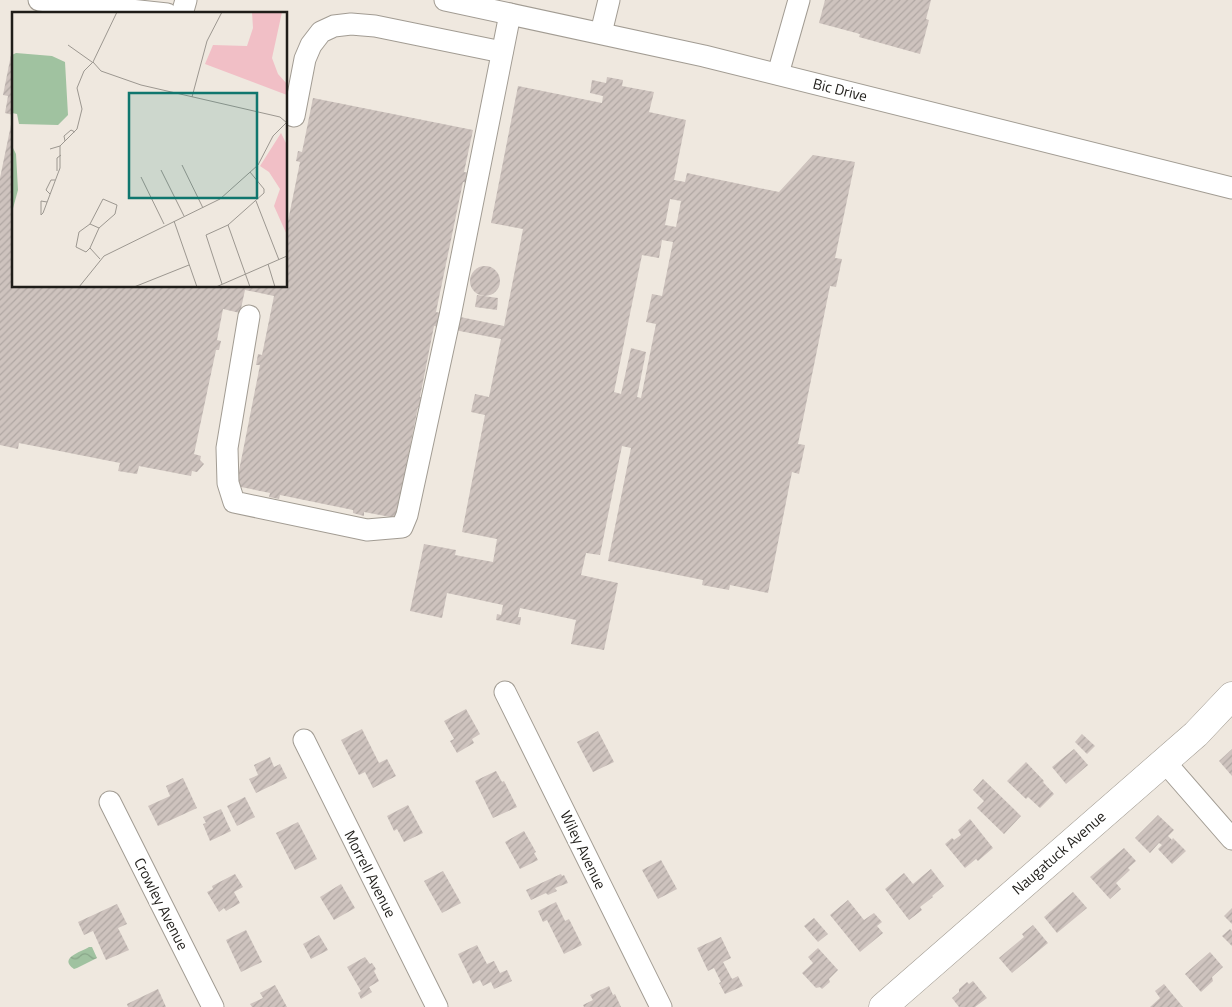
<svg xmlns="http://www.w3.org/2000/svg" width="1232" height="1007" font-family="'Titillium Web',sans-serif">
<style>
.water{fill:url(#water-waves)}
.building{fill:url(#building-hatch);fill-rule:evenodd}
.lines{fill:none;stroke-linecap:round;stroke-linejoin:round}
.minor-casing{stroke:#a29c93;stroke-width:23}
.major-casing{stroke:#a29c93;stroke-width:29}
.minor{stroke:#fff;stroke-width:21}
.major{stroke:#fff;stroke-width:28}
.labels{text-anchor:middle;stroke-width:4;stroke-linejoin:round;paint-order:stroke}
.street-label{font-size:15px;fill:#1f1d19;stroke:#fff}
.inset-road{fill:none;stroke:#9c9790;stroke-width:1}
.view{fill:#0f766e;fill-opacity:0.15;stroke:#0f766e;stroke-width:2.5}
.inset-edge{fill:none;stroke:#1f1d19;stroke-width:2.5}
</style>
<defs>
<pattern id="water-waves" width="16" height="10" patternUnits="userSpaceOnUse" patternTransform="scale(1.25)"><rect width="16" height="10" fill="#a0c2a0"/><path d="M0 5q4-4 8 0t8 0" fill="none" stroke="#89a689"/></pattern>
<pattern id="building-hatch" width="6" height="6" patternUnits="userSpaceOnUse" patternTransform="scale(1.25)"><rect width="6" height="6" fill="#cec3be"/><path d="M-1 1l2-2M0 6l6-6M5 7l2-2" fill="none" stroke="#b0a7a3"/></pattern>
</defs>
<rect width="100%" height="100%" fill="#efe8df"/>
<path class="water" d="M89,947H92L97,958L77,968L74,969C58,958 81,952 89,947Z"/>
<g class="building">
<path d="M825,0H931L926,19L929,20L920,54L859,37L860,34L819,23Z"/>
<path d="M13,45H14V286H286V221H288L300,162L296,161L298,151L302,152L313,98L473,130L464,172L469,173L467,183L463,182L436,312L504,326L523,229L491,223L518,86L602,103L603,96L590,93L592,80L606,83L607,77L623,80L622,86L654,92L649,112L686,120L674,180L685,182L687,173L779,192L813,155L855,162L835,258L842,259L836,287L830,286L798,444L805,445L799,474L792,472L768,593L730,585L729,590L702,585L703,580L608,561L631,448L622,446L600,555L586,553L581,575L618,583L604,650L571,644L576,620L520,608L518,617H521L520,625L496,620L497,614L501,615L503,605L447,593L442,618L410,611L424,544L456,550L455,555L493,562L497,539L462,532L485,415L471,412L475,394L489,397L501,339L434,326L420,397L424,398L422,409L418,407L396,518L364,512V516L353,513V510L280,495L279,499L269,497L270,493L236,486L260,365H256L258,354L262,355L274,296L245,290L240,313L223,309L217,340L221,341L219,350H216L194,454L201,456L200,460L204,464L197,472L192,471L191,476L139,466L137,474L118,471L120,463L19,443L18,449L0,445V178L13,115L5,113L8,96L3,95ZM670,199L681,201L676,227L665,225ZM662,240L673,242L662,296L652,294L646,322L656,324L641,398L637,397L646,352L631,348L621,394L614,392L642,255L659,258Z"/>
<circle cx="485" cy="281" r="15"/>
<path d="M477,295L498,298L497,310L475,307Z"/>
<path d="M466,709L480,734L472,739L474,743L457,753L450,741L454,739L444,721Z"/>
<path d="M362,729L379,763L387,759L396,776L373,788L365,772L359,775L341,740Z"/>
<path d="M598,731L614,762L593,772L577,742Z"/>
<path d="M1082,734L1095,746L1087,754L1075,742Z"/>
<path d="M1074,749L1088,765L1066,784L1052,767Z"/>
<path d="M1232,749V776L1219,761Z"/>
<path d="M270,757L274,767L280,764L287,778L256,793L249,779L258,775L254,765Z"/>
<path d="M1026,762L1044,781L1043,782L1054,794L1040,808L1028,797L1026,799L1007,781Z"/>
<path d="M496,771L502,782L504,781L517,807L493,818L475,781Z"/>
<path d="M183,778L197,808L158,826L148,806L170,796L166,786Z"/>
<path d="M983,779L1021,816L1004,834L977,808L984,801L973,790Z"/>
<path d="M245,797L255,817L237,826L227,806Z"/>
<path d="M408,805L423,833L404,842L397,829L394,831L387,816Z"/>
<path d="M221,809L231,831L210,841L203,824L206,823L203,817Z"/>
<path d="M1158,815L1174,830L1168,836L1172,840L1173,838L1186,851L1172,864L1158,849L1162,845L1159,843L1150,853L1135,838Z"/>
<path d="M970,819L993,848L978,861L976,859L965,868L945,844L952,838L954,840L961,835L958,830Z"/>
<path d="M298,822L317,859L295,870L276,833Z"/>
<path d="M524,831L536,852L534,853L538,860L520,869L505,842Z"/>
<path d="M1124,848L1136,861L1128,868L1130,870L1116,883L1121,889L1110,899L1090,877Z"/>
<path d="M661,860L677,889L658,899L642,870Z"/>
<path d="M931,869L944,886L932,896L933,897L920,907L922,910L909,920L885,889L904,873L913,884Z"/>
<path d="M443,871L461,903L442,913L424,881Z"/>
<path d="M235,874L243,887L234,892L240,903L226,911L224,908L219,912L207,892L213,889L212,886Z"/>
<path d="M561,874L562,876L564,875L568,883L555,888L557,891L548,895L546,893L531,900L526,890Z"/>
<path d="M341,884L355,908L334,920L320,897Z"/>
<path d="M1073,892L1087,908L1057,933L1044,917Z"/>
<path d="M848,900L864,920L874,913L882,922L877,926L883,933L860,952L830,915Z"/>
<path d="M556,902L565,921L569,919L582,945L564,954L547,920L543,922L538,911Z"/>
<path d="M117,904L127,924L118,928L129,950L106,960L93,931L84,935L78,922Z"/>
<path d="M1232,908V924L1224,916Z"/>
<path d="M814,918L828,934L818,942L804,926Z"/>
<path d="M1033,925L1048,943L1012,973L999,958L1024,937L1022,934Z"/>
<path d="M1230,929L1232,931V946L1222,936Z"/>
<path d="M246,930L262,962L241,972L226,940Z"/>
<path d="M319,935L328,950L311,959L303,944Z"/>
<path d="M721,937L731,958L723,962L732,979L738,976L743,986L725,994L719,983L721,982L714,968L708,971L697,948Z"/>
<path d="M477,945L487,964L494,961L500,973L507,970L512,981L494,989L491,982L483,986L480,980L473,984L458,954Z"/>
<path d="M818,948L838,970L829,979L830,982L822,989L820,987L816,988L802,973L813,963L808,957Z"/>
<path d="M1210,952L1223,967L1212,977L1213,981L1201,992L1185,974Z"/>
<path d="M365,957L370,964L372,963L376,969L374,971L379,981L369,987L372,992L361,999L358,993L361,991L347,967Z"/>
<path d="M973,981L987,998L975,1007H959L952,998L959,992V989L967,982L969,984Z"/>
<path d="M1164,984L1183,1007H1150L1160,998L1155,991Z"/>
<path d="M275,985L287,1007H252L250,1004L263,998L260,993Z"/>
<path d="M609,986L613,995L615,994L621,1007H584L583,1005L593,1000L590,995Z"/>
<path d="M158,989L166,1007H128L127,1004Z"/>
</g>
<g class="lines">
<defs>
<g id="minor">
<path d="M39,0L167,14"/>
<path d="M445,0L704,56L1232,188"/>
<path d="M182,14L186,0"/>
<path d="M601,33L609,0"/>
<path d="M778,74L799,0"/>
<path d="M294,116L305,59L311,45L321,32L334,26L351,24L375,26L502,52"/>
<path d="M249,316L227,448L228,483L234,502L367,530L402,527L407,515L450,316L510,14"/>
<path d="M505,692L661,1007"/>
<path d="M304,740L437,1007"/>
<path d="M1164,761L1232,839"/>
<path d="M110,802L213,1007"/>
</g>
<path id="major" d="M883,1007L1196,734L1232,696"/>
</defs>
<use href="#minor" class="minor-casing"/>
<use href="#major" class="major-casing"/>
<use href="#minor" class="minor"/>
<use href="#major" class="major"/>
</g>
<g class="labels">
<g class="street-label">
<text transform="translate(840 90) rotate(14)" y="5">Bic Drive</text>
<text transform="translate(583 850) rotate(64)" y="5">Wiley Avenue</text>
<text transform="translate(1059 853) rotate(-41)" y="5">Naugatuck Avenue</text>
<text transform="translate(370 874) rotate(63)" y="5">Morrell Avenue</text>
<text transform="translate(161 904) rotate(63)" y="5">Crowley Avenue</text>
</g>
</g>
<g transform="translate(12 12)">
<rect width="275" height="275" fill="#efe8df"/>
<path d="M240,0H270L260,46L266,62L275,72V83L193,52L201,33L235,34L241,16ZM269,121L275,133V223L262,194L268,177L257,160L248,154Z" fill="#f1bfc6"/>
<path d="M4,41L40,44L53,50L56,103L46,113L7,112L5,102L0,101V43ZM0,134L4,142L6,178L0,200Z" fill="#a0c2a0"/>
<path class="inset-road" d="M56,33L80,50M81,50L89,59L129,73L268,105L275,111M81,50L105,0M180,85L195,29L210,0M53,129L52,124L59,118L63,120M38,137L48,134L65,117L70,97L65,76L72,59L81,50M170,153L191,196M149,158L172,204M45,159V146L49,143M129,165L152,212M38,182L34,178L39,168H43M244,189L267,248M35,190L29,189V203L31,201L48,156V134M162,209L185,275M78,212L91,187L105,193L103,202L87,216L78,236L88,247M216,213L238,275M78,236L74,240L64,235L67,220L78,212L87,216M256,252L263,275M210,272L194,223L216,213L252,181V177L238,160M67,275L92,244L208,187L246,153L261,124L275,110M122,275L177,253M204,275L275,244"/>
<path class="view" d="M117,81H245V186H117Z"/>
<rect width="275" height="275" class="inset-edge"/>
</g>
</svg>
